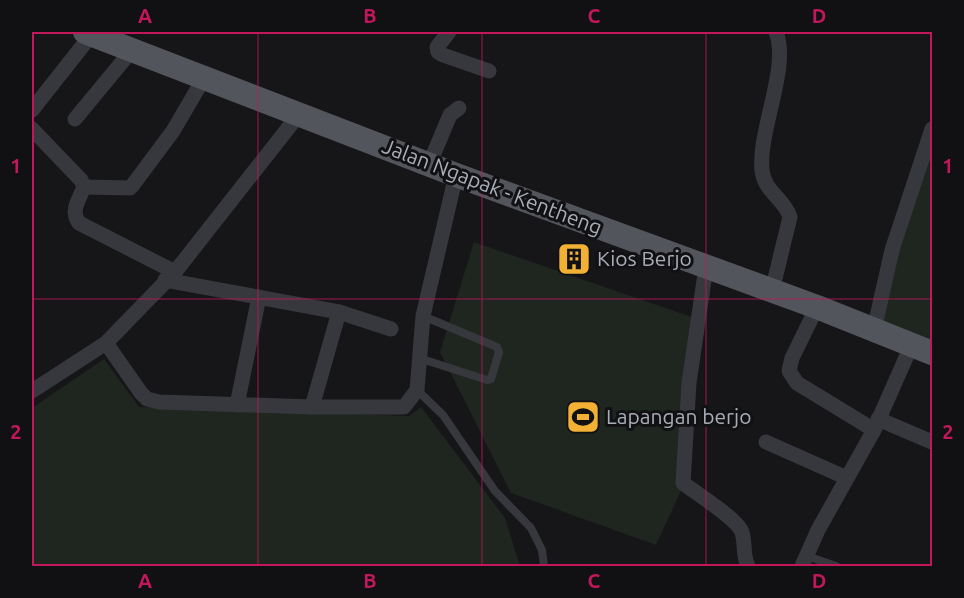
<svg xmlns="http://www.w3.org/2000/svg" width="964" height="598" font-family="Ubuntu,sans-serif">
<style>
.green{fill:#1e261f}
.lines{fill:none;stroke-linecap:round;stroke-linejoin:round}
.service{stroke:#37383d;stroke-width:8}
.minor{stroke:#37383d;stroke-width:15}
.primary{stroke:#53555c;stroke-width:24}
.grid{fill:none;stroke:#c2185b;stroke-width:1.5;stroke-opacity:0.55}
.labels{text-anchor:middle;stroke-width:6;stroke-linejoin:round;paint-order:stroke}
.street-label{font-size:21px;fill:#a8adb8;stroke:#111113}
.poi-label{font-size:21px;fill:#a8adb8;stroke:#111113;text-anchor:start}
.neatline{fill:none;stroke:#c2185b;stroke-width:2}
.grid-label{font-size:20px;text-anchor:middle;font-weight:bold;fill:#c2185b}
</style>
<rect width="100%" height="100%" fill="#161618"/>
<g class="green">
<path d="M932,136V352L874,330Z"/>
<path d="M474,242L703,321L685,482L656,545L511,493L440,352Z"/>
<path d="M104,359L139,407L409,416L421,407L505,518L520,566H32V408Z"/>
</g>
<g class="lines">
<g class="service">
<path d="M419,358L487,380L491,379L499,352L497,347L423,316"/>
<path d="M417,390L443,415L495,491L531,528L542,550L544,566"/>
<path d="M807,556L836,566"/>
</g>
<g class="minor">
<path d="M449,32L437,47L438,52L443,55L489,71"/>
<path d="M32,110L92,34"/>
<path d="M75,119L132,50"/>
<path d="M32,129L81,180L84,187C79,200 70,211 79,223L175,272"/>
<path d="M429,165L450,115L459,108"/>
<path d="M84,187L130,188L132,186L173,131L204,78"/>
<path d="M706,267L689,383L683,483C697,494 733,516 741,530C746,539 742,555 748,566"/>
<path d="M165,280L339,312L391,329"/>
<path d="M772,291L790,217C784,198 764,192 762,170C758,131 790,67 776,32"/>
<path d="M817,307L792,358L789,371L797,383L874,430"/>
<path d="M874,330L892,250L932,129"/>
<path d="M106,343L141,393L147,399L159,402L312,407H404L417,390L423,316L456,175"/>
<path d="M32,391L106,343L175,272L300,113"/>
<path d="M237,405L259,297"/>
<path d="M312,407L339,312"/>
<path d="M878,419L932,442"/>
<path d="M766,442L847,478"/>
<path d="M802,566L818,530L874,430L912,344"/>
</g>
<path class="primary" d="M85,32L456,175L817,307L932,353"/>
</g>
<path class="grid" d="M258,32V566M482,32V566M706,32V566M32,299H932"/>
<defs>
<symbol id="building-square" viewBox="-11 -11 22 22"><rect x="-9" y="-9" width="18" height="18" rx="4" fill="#f2b134" stroke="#111113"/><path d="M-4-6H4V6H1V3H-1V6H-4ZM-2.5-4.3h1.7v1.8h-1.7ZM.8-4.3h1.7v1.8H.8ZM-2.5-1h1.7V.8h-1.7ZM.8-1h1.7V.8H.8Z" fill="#111"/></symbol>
<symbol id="stadium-square" viewBox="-11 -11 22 22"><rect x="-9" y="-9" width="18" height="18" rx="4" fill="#f2b134" stroke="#111113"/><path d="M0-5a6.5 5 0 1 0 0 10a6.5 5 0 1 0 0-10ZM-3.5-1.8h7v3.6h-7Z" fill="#111"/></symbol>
</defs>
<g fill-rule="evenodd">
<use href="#building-square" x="555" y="240" width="38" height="38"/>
<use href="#stadium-square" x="564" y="398" width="38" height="38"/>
</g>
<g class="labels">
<g class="street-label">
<text transform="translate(492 187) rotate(21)" y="7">Jalan Ngapak - Kentheng</text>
</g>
<g class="poi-label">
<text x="597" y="266">Kios Berjo</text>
<text x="606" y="424">Lapangan berjo</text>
</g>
</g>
<rect width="964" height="598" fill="none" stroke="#111113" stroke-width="66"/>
<rect x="33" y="33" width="898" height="532" class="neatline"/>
<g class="grid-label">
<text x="145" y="23">A</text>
<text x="370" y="23">B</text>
<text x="594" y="23">C</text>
<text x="819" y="23">D</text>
<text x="16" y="173">1</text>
<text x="948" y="173">1</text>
<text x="16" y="439">2</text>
<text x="948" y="439">2</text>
<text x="145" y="588">A</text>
<text x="370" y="588">B</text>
<text x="594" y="588">C</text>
<text x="819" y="588">D</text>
</g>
</svg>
